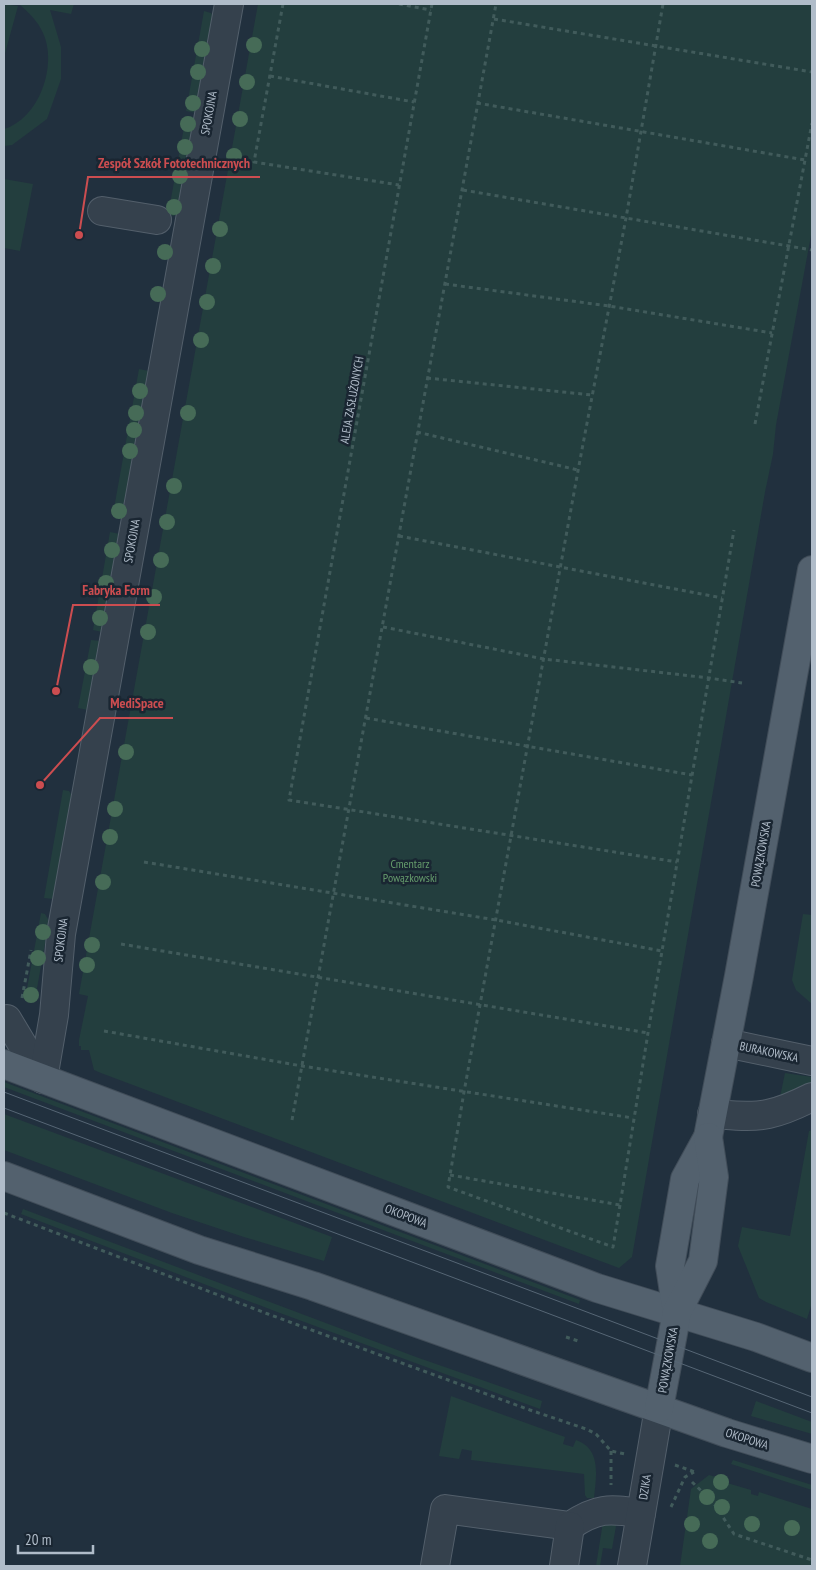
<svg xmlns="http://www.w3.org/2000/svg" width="816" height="1570" font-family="'PT Sans Narrow',sans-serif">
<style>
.green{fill:#233e3e}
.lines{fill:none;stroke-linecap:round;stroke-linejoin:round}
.minor-casing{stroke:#535f6b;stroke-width:30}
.major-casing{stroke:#414d59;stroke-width:30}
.path{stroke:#415b5b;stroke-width:3;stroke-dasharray:4 4;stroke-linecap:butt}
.minor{stroke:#35414d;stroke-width:28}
.major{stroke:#53616e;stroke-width:28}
.tram{stroke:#566675;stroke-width:1}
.tree{fill:#466b57}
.labels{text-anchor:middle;stroke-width:5;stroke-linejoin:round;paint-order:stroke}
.street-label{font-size:12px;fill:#b0bcc9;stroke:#1a2632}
.park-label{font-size:12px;fill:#659c6c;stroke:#1a2632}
.leader{fill:none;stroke:#cc4d50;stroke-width:2}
.callout-dot{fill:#cc4d50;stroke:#1a2632;stroke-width:2}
.callout-label{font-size:14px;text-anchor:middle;font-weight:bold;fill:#cc4d50;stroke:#1a2632;stroke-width:5;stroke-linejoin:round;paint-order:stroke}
</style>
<rect width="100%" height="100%" fill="#21303e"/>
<g class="green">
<path d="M4,4L18,6L4,57Z"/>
<path d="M19,4H74L71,14L50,10L61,47V79L47,119L12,145L4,146V129C39,119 58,65 43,33C38,21 28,12 19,4Z"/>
<path d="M258,4H812V230L776,425L773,454L765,492L632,1257L619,1268L101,1073L94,1070L89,1050H81V1046H79V1040L88,996L79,994L88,944Z"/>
<path d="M204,11L211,13L213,16L196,113L186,111Z"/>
<path d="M186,116L195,117L178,212L174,216L168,215Z"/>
<path d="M4,179L33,184L20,251L4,248Z"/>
<path d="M139,369L149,371L123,516L113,514Z"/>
<path d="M110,532L120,534L102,632L93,630Z"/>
<path d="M91,640L101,641L88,710L78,708Z"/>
<path d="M63,790L69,791L72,796L54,899L44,898Z"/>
<path d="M41,913L45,914L49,921L36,994L33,1000L25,999Z"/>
<path d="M803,914L812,915V1004L796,990L792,980Z"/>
<path d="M785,1073L812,1077V1084L780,1097Z"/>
<path d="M4,1082L572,1297L580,1300L579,1304L4,1087Z"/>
<path d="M4,1114L332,1237L324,1261L244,1237L172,1213L4,1150Z"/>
<path d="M812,1130V1306H811L807,1319L766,1302L759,1298L738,1246L742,1227L790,1236L809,1131Z"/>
<path d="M23,1209L416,1357L542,1401L540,1409L272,1310L21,1214Z"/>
<path d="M451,1396L565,1437L563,1444L573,1447L576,1440C602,1449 596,1477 594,1498H587L585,1495L584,1474L471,1460L472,1451L462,1449L459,1459L439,1456Z"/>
<path d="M756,1401L812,1422V1434L751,1416Z"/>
<path d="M733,1460L812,1485V1490L731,1464Z"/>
<path d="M709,1475L726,1480L727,1483L751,1490V1494L758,1496L759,1492L812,1509V1566H680L691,1489Z"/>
<path d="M603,1522L614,1523L616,1526L612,1549L603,1548L600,1566H596Z"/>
</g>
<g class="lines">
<defs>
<g id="minor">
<path d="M102,211L157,220"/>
<path d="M7,1019L43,1079"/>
<path d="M726,1043L812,1061"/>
<path d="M43,1079L54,1015L61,934L229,4"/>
<path d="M712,1114C730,1115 750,1118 768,1114C783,1111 798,1104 812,1097"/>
<path d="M435,1566L445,1509L570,1526C598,1507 609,1509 641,1513"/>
<path d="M564,1566L570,1526"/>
<path d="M632,1566L659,1408"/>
</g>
<g id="major">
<path d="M4,1064L597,1288L756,1337L812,1358"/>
<path d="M4,1176L199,1250L313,1286L727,1433L812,1459"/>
<path d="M677,1312L670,1266L685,1179L708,1137L739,976L812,570"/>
<path d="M659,1408L677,1312L703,1261L714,1177L708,1137"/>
</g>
</defs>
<use href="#minor" class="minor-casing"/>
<use href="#major" class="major-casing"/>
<g class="path">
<path d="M283,4L254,162L399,185"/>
<path d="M399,4L431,10"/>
<path d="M432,4L289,800L677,862"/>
<path d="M494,19L812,72"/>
<path d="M270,76L414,102"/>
<path d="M477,103L805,160"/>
<path d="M463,190L812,250"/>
<path d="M445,284L609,306L772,333"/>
<path d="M427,378L592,395"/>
<path d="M755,424L812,123"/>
<path d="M417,432L578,470"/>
<path d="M399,536L722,598"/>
<path d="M383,627L544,659L709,678L742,683"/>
<path d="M366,718L692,775"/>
<path d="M144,862L496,920L662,951"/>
<path d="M121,944L648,1033"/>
<path d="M22,998L31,950"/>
<path d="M104,1031L302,1066L633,1118"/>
<path d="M292,1120L496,4"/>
<path d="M450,1175L620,1205L648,1033L734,530"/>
<path d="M620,1205L613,1247L448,1187L464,1092L580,460L626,218L663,4"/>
<path d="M4,1213L268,1314L530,1410L586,1429L596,1434L611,1451L625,1454"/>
<path d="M566,1337L578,1341"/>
<path d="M611,1451V1485"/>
<path d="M675,1465L695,1472"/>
<path d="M692,1482L713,1502L734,1534L812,1560"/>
<path d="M671,1507L685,1477L694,1472"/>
</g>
<use href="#minor" class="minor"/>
<use href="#major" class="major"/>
<g class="tram">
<path d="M4,1092L812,1397"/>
<path d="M4,1108L812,1413"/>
</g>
</g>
<g class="tree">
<circle cx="254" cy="45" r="8"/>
<circle cx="202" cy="49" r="8"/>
<circle cx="198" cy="72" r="8"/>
<circle cx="247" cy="82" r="8"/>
<circle cx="193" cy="103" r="8"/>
<circle cx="240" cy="119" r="8"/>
<circle cx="188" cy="124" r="8"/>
<circle cx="185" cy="147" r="8"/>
<circle cx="234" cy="156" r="8"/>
<circle cx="180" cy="176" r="8"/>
<circle cx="174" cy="207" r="8"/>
<circle cx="220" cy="229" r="8"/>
<circle cx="165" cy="252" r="8"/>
<circle cx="213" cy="266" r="8"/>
<circle cx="158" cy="294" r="8"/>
<circle cx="207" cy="302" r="8"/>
<circle cx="201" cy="340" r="8"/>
<circle cx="140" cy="391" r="8"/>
<circle cx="136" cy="413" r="8"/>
<circle cx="188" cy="413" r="8"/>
<circle cx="134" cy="430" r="8"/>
<circle cx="130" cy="451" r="8"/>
<circle cx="174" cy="486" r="8"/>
<circle cx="119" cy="511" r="8"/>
<circle cx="167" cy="522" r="8"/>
<circle cx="112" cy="550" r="8"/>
<circle cx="161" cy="560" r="8"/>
<circle cx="106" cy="583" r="8"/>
<circle cx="154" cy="597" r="8"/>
<circle cx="100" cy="618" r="8"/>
<circle cx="148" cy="632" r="8"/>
<circle cx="91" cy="667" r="8"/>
<circle cx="126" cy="752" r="8"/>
<circle cx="115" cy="809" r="8"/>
<circle cx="110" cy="837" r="8"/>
<circle cx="103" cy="882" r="8"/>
<circle cx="43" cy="932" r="8"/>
<circle cx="92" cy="945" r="8"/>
<circle cx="38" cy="958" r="8"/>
<circle cx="87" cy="965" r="8"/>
<circle cx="31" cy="995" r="8"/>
<circle cx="721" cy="1482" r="8"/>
<circle cx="707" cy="1497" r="8"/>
<circle cx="722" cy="1507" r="8"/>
<circle cx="692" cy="1524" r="8"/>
<circle cx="752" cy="1524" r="8"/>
<circle cx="792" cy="1528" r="8"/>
<circle cx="710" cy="1541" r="8"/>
</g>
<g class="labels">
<g class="street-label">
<text transform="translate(209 113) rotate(-80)" y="4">SPOKOJNA</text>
<text transform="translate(352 400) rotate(-80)" y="4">ALEJA ZASŁUŻONYCH</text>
<text transform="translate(132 541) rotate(-80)" y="4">SPOKOJNA</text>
<text transform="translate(761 854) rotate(-80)" y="4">POWĄZKOWSKA</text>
<text transform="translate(61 940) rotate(-83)" y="4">SPOKOJNA</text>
<text transform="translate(769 1052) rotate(12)" y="4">BURAKOWSKA</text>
<text transform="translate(406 1216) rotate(21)" y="4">OKOPOWA</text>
<text transform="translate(668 1360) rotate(-80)" y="4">POWĄZKOWSKA</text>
<text transform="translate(747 1439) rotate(18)" y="4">OKOPOWA</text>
<text transform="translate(645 1487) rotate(-81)" y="4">DZIKA</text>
</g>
<g class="park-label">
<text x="410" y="868">Cmentarz<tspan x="410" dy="14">Powązkowski</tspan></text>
</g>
</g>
<path class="leader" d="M79 235L88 177H260M56 691L73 605H160M40 785L100 718H173"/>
<g class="callout-dot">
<circle cx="79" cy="235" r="5"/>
<circle cx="56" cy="691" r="5"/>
<circle cx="40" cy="785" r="5"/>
</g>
<g class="callout-label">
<text x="174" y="168">Zespół Szkół Fototechnicznych</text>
<text x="116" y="595">Fabryka Form</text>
<text x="137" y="708">MediSpace</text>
</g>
<rect width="816" height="1570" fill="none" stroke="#b0bcc9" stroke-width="10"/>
<path d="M18 1545v8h75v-8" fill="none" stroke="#b0bcc9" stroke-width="2.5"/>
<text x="25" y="1545" font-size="15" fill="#b0bcc9" stroke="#1a2632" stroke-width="4" paint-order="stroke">20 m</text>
</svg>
